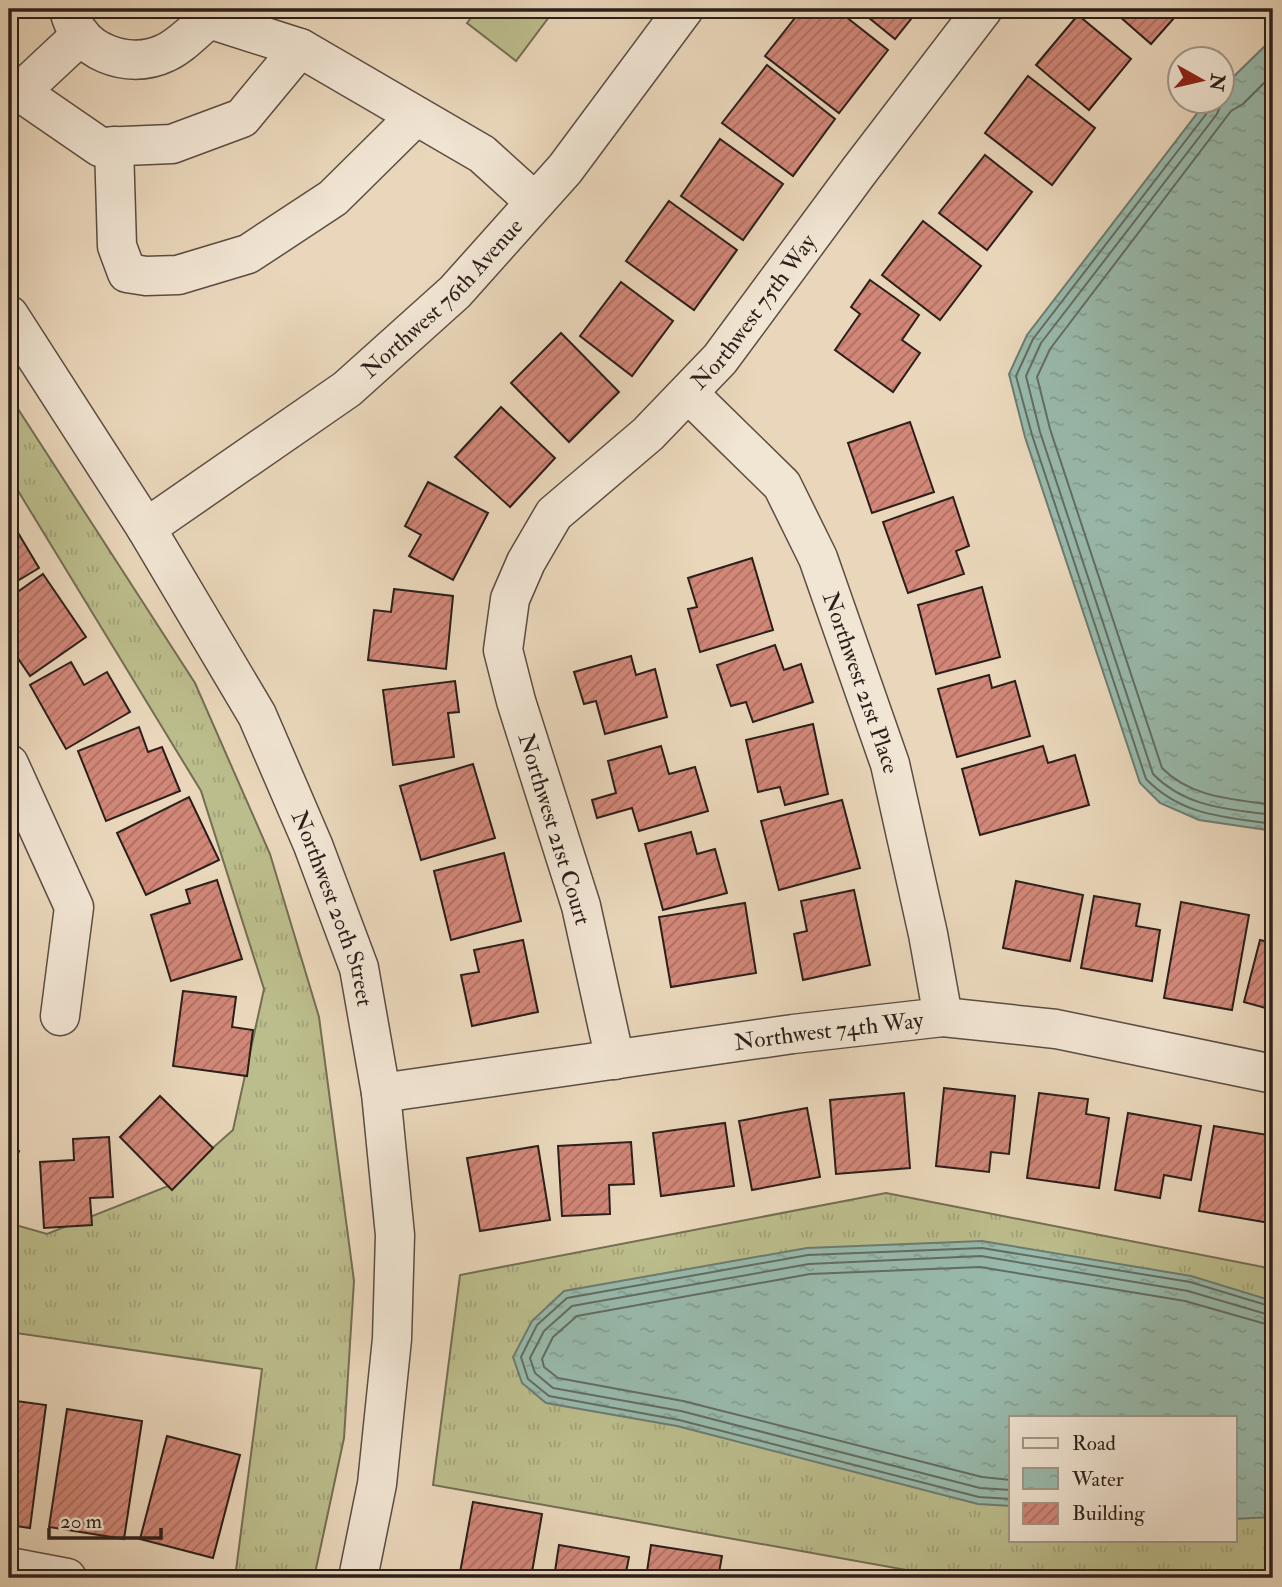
<svg xmlns="http://www.w3.org/2000/svg" width="1282" height="1587" font-family="'IM FELL Double Pica',serif">
<style>
.grass{fill:url(#grass-tufts);stroke:#746e54;stroke-width:2;fill-rule:evenodd}
.pitch{fill:#bcbd8c;stroke:#746e54;stroke-width:2}
.water{fill:url(#water-ripples);stroke:#6c7c72;stroke-width:2}
.lines{fill:none;stroke-linecap:round;stroke-linejoin:round}
.shore{stroke:#626c64;stroke-width:2}
.building{fill:url(#building-hatch);stroke:#2b1f1b;stroke-width:2}
.minor-casing{stroke:#5b4d43;stroke-width:41}
.minor{stroke:#f1e5d3;stroke-width:38}
.labels{text-anchor:middle;stroke-width:6;stroke-linejoin:round;paint-order:stroke}
.street-label{font-size:23px;fill:#2b1f1b;stroke:#f1e5d3}
</style>
<defs>
<pattern id="grass-tufts" width="24" height="20" patternUnits="userSpaceOnUse" patternTransform="scale(1.75)"><rect width="24" height="20" fill="#bcbd8c"/><path d="M3 7l-1-3M5 7V3M7 7l1-3M15 17l-1-3M17 17v-4M19 17l1-3" fill="none" stroke="#a2a278"/></pattern>
<pattern id="water-ripples" width="26" height="14" patternUnits="userSpaceOnUse" patternTransform="scale(1.75)"><rect width="26" height="14" fill="#98baac"/><path d="M2 4q2-2 4 0t4 0M15 11q2-2 4 0t4 0" fill="none" stroke="#839f93"/></pattern>
<pattern id="building-hatch" width="6" height="6" patternUnits="userSpaceOnUse" patternTransform="scale(1.75)"><rect width="6" height="6" fill="#d28778"/><path d="M-1 1l2-2M0 6l6-6M5 7l2-2" fill="none" stroke="#ab6e62"/></pattern>
</defs>
<rect width="100%" height="100%" fill="#ead7bb"/>
<filter id="stains"><feTurbulence type="fractalNoise" baseFrequency=".00286" numOctaves="4"/><feColorMatrix values="0 0 0 0 .2 0 0 0 0 .09 0 0 0 0 .02 0 0 0 .5 -.17"/></filter>
<radialGradient id="worn" r=".72"><stop offset=".6" stop-color="#630" stop-opacity="0"/><stop offset="1" stop-color="#630" stop-opacity=".3"/></radialGradient>
<g class="grass">
<path d="M9,395L195,683L270,854L319,1017L354,1281L344,1438L314,1578H235L262,1369L9,1332V1223L47,1234L171,1185L233,1130L264,989L201,791L9,476Z"/>
<path d="M886,1193L1273,1269V1578H951L433,1485L460,1275ZM1011,1417H1235V1540H1011Z"/>
</g>
<path class="pitch" d="M478,9H555L516,61L467,23Z"/>
<g class="water">
<path d="M1273,38V831L1199,820L1160,803L1140,783L1025,437L1009,374L1027,335L1199,111L1208,102H1222L1223,87Z"/>
<path d="M982,1241L1191,1276L1273,1301V1517L1235,1519V1417H1011V1506L978,1504L677,1426L546,1403L522,1383L513,1357L532,1321L564,1291L807,1248Z"/>
</g>
<g class="lines">
<g class="shore">
<path d="M1273,74L1243,104L1231,111L1050,349L1037,377L1050,429L1162,768C1191,798 1234,799 1273,805"/>
<path d="M1212,102L1210,109L1033,339L1016,376L1032,435L1146,779C1182,816 1225,817 1273,824"/>
<path d="M1222,102L1217,114L1041,343L1026,376L1040,432L1153,774C1186,808 1229,809 1273,815"/>
<path d="M1011,1480L982,1477L683,1401L558,1378L544,1367L542,1359L553,1337L577,1316L810,1274L980,1267L1185,1301L1273,1326"/>
<path d="M1011,1490L980,1488L681,1411L553,1388L535,1373L530,1358L544,1331L572,1306L809,1264L981,1256L1188,1291L1273,1316"/>
<path d="M1011,1499L979,1497L679,1420L549,1396L528,1379L521,1357L537,1325L567,1298L808,1255L982,1248L1190,1282L1273,1307"/>
</g>
</g>
<g class="building">
<path d="M802,9H836L888,50L839,113L765,56Z"/>
<path d="M858,9H919L895,39Z"/>
<path d="M1111,9H1182L1151,44Z"/>
<path d="M1078,15L1131,59L1089,110L1036,65Z"/>
<path d="M767,65L835,119L793,176L722,123Z"/>
<path d="M1028,76L1095,128L1052,185L985,133Z"/>
<path d="M720,139L783,184L743,240L681,196Z"/>
<path d="M985,155L1032,192L987,250L939,213Z"/>
<path d="M669,201L737,250L694,310L626,261Z"/>
<path d="M923,221L981,266L940,320L882,275Z"/>
<path d="M870,280L919,315L902,340L920,353L893,392L835,350L860,314L851,307Z"/>
<path d="M621,282L673,321L632,376L580,336Z"/>
<path d="M561,333L619,392L569,442L511,383Z"/>
<path d="M501,407L555,458L510,507L455,457Z"/>
<path d="M910,422L934,492L872,513L848,443Z"/>
<path d="M428,482L488,513L453,580L409,556L421,535L405,526Z"/>
<path d="M953,497L969,546L956,551L964,574L908,593L883,522Z"/>
<path d="M14,526L39,568L9,586V529Z"/>
<path d="M752,558L773,630L700,652L688,609L697,607L688,578Z"/>
<path d="M43,574L86,637L30,676L9,645V598Z"/>
<path d="M982,587L1000,657L936,674L918,605Z"/>
<path d="M394,589L453,596L446,669L368,660L374,610L391,612Z"/>
<path d="M775,645L784,670L801,664L813,702L753,722L746,702L731,706L717,665Z"/>
<path d="M631,656L636,675L655,669L667,717L605,734L596,701L584,704L574,672Z"/>
<path d="M71,662L84,685L107,672L130,712L66,749L30,685Z"/>
<path d="M989,675L992,688L1015,681L1030,736L957,757L938,689Z"/>
<path d="M455,681L459,712L448,713L454,757L393,765L383,690Z"/>
<path d="M813,724L828,794L785,805L780,787L758,792L746,740Z"/>
<path d="M139,727L148,752L162,747L180,791L106,821L78,751Z"/>
<path d="M661,746L669,774L695,767L708,811L639,831L632,808L597,818L592,800L616,793L608,761Z"/>
<path d="M1043,746L1048,763L1075,755L1089,805L980,835L962,769Z"/>
<path d="M473,764L495,838L421,860L400,786Z"/>
<path d="M189,797L219,860L146,895L117,833Z"/>
<path d="M842,800L860,868L779,890L761,821Z"/>
<path d="M691,832L697,854L715,849L727,893L663,910L645,844Z"/>
<path d="M504,853L521,921L451,940L434,871Z"/>
<path d="M217,880L242,959L171,981L151,915L190,903L186,890Z"/>
<path d="M1016,881L1083,895L1070,961L1003,948Z"/>
<path d="M854,890L870,965L803,980L794,934L807,931L801,901Z"/>
<path d="M1094,896L1140,904L1136,926L1160,930L1152,981L1081,968Z"/>
<path d="M1181,902L1249,915L1232,1010L1164,998Z"/>
<path d="M745,903L756,973L671,987L659,917Z"/>
<path d="M523,940L538,1012L472,1026L461,975L479,972L474,950Z"/>
<path d="M1260,940L1273,943V1010L1244,1002Z"/>
<path d="M183,991L236,997L232,1027L253,1030L247,1076L173,1066Z"/>
<path d="M944,1088L1015,1096L1009,1154L991,1152L989,1172L936,1166Z"/>
<path d="M904,1093L910,1168L836,1174L830,1100Z"/>
<path d="M1039,1093L1088,1099L1086,1114L1109,1118L1099,1188L1027,1178Z"/>
<path d="M160,1096L213,1148L172,1190L120,1137Z"/>
<path d="M807,1108L820,1177L752,1190L739,1121Z"/>
<path d="M1128,1113L1201,1126L1191,1180L1164,1175L1160,1198L1115,1190Z"/>
<path d="M725,1123L734,1186L661,1196L653,1133Z"/>
<path d="M1214,1126L1273,1136V1206L1270,1223L1199,1211Z"/>
<path d="M109,1137L113,1197L90,1198L92,1225L44,1228L40,1162L74,1160L73,1139Z"/>
<path d="M631,1142L634,1184L609,1185L610,1214L562,1216L558,1146Z"/>
<path d="M538,1146L550,1220L480,1231L467,1158Z"/>
<path d="M9,1147L19,1151L9,1176Z"/>
<path d="M9,1400L46,1405L30,1528L9,1525Z"/>
<path d="M67,1409L142,1421L124,1539L49,1527Z"/>
<path d="M167,1436L240,1455L213,1558L140,1539Z"/>
<path d="M473,1502L542,1514L531,1578H459Z"/>
<path d="M559,1545L629,1557L625,1578H554Z"/>
<path d="M651,1545L722,1556L718,1578H646Z"/>
</g>
<g class="lines">
<defs>
<g id="minor">
<path d="M69,9C76,51 128,71 165,53C181,46 195,30 209,19"/>
<path d="M209,19L300,48"/>
<path d="M20,92L81,35"/>
<path d="M9,98L20,92L100,147L172,144L242,118L300,48L482,154L535,202"/>
<path d="M114,146L117,246L127,273L146,276L178,275L248,254L333,198L416,116"/>
<path id="s1" d="M9,315L146,528L257,715L313,845L359,968L381,1093L395,1235L392,1339L377,1484L358,1578"/>
<path id="s2" d="M688,393L782,485L818,558L890,764L928,934L943,1017"/>
<path id="s3" d="M146,528L347,389L455,292L565,169L684,9"/>
<path d="M9,764L74,907L60,1016"/>
<path id="s4" d="M615,1060L581,906L516,701L503,650L510,599L526,562L554,514L648,434L720,359L859,171L983,9"/>
<path id="s5" d="M381,1093L793,1034L943,1017L1056,1029L1273,1074"/>
<path d="M9,1567L67,1578"/>
</g>
</defs>
<use href="#minor" class="minor-casing"/>
<use href="#minor" class="minor"/>
</g>
<g class="labels">
<g class="street-label">
<text dy="8" stroke="none"><textPath href="#s3" startOffset="376">Northwest 76th Avenue</textPath></text>
<text dy="8" stroke="none"><textPath href="#s4" startOffset="858">Northwest 75th Way</textPath></text>
<text dy="8" stroke="none"><textPath href="#s2" startOffset="345">Northwest 21st Place</textPath></text>
<text transform="translate(555 829) rotate(73)" y="8">Northwest 21st Court</text>
<text dy="8" stroke="none"><textPath href="#s1" startOffset="679">Northwest 20th Street</textPath></text>
<text dy="8" stroke="none"><textPath href="#s5" startOffset="452">Northwest 74th Way</textPath></text>
</g>
</g>
<rect width="1282" height="1587" fill="none" stroke="#ead7bb" stroke-width="35"/>
<rect x="10" y="10" width="1261" height="1566" fill="none" stroke="#2b1f1b" stroke-width="3.5"/>
<rect x="18" y="18" width="1247" height="1552" fill="none" stroke="#2b1f1b" stroke-width="2"/>
<rect x="1009" y="1416" width="228" height="126" fill="#f1e5d3" stroke="#a29689" stroke-width="2"/>
<rect x="1023" y="1438" width="35" height="10" fill="#f1e5d3" stroke="#a29689" stroke-width="2"/>
<text x="1072" y="1450" font-size="21" fill="#2b1f1b">Road</text>
<rect x="1023" y="1468" width="35" height="21" fill="url(#water-ripples)" stroke="#a29689" stroke-width="2"/>
<text x="1072" y="1486" font-size="21" fill="#2b1f1b">Water</text>
<rect x="1023" y="1503" width="35" height="21" fill="url(#building-hatch)" stroke="#a29689" stroke-width="2"/>
<text x="1072" y="1520" font-size="21" fill="#2b1f1b">Building</text>
<g transform="translate(1201 80) rotate(98)"><circle r="33" fill="#f1e5d3" stroke="#a29689" stroke-width="2"/>
<path d="M0-5L12 26L0 18L-12 26Z" fill="#8f2418"/>
<text y="-10" font-size="19" font-weight="bold" text-anchor="middle" fill="#2b1f1b">N</text>
</g>
<path d="M49 1528v10h112v-10" fill="none" stroke="#2b1f1b" stroke-width="3.5"/>
<text x="60" y="1528" font-size="21" fill="#2b1f1b" stroke="#f1e5d3" stroke-width="5" paint-order="stroke">20 m</text>
<rect width="100%" height="100%" filter="url(#stains)"/>
<rect width="100%" height="100%" fill="url(#worn)"/>
</svg>
